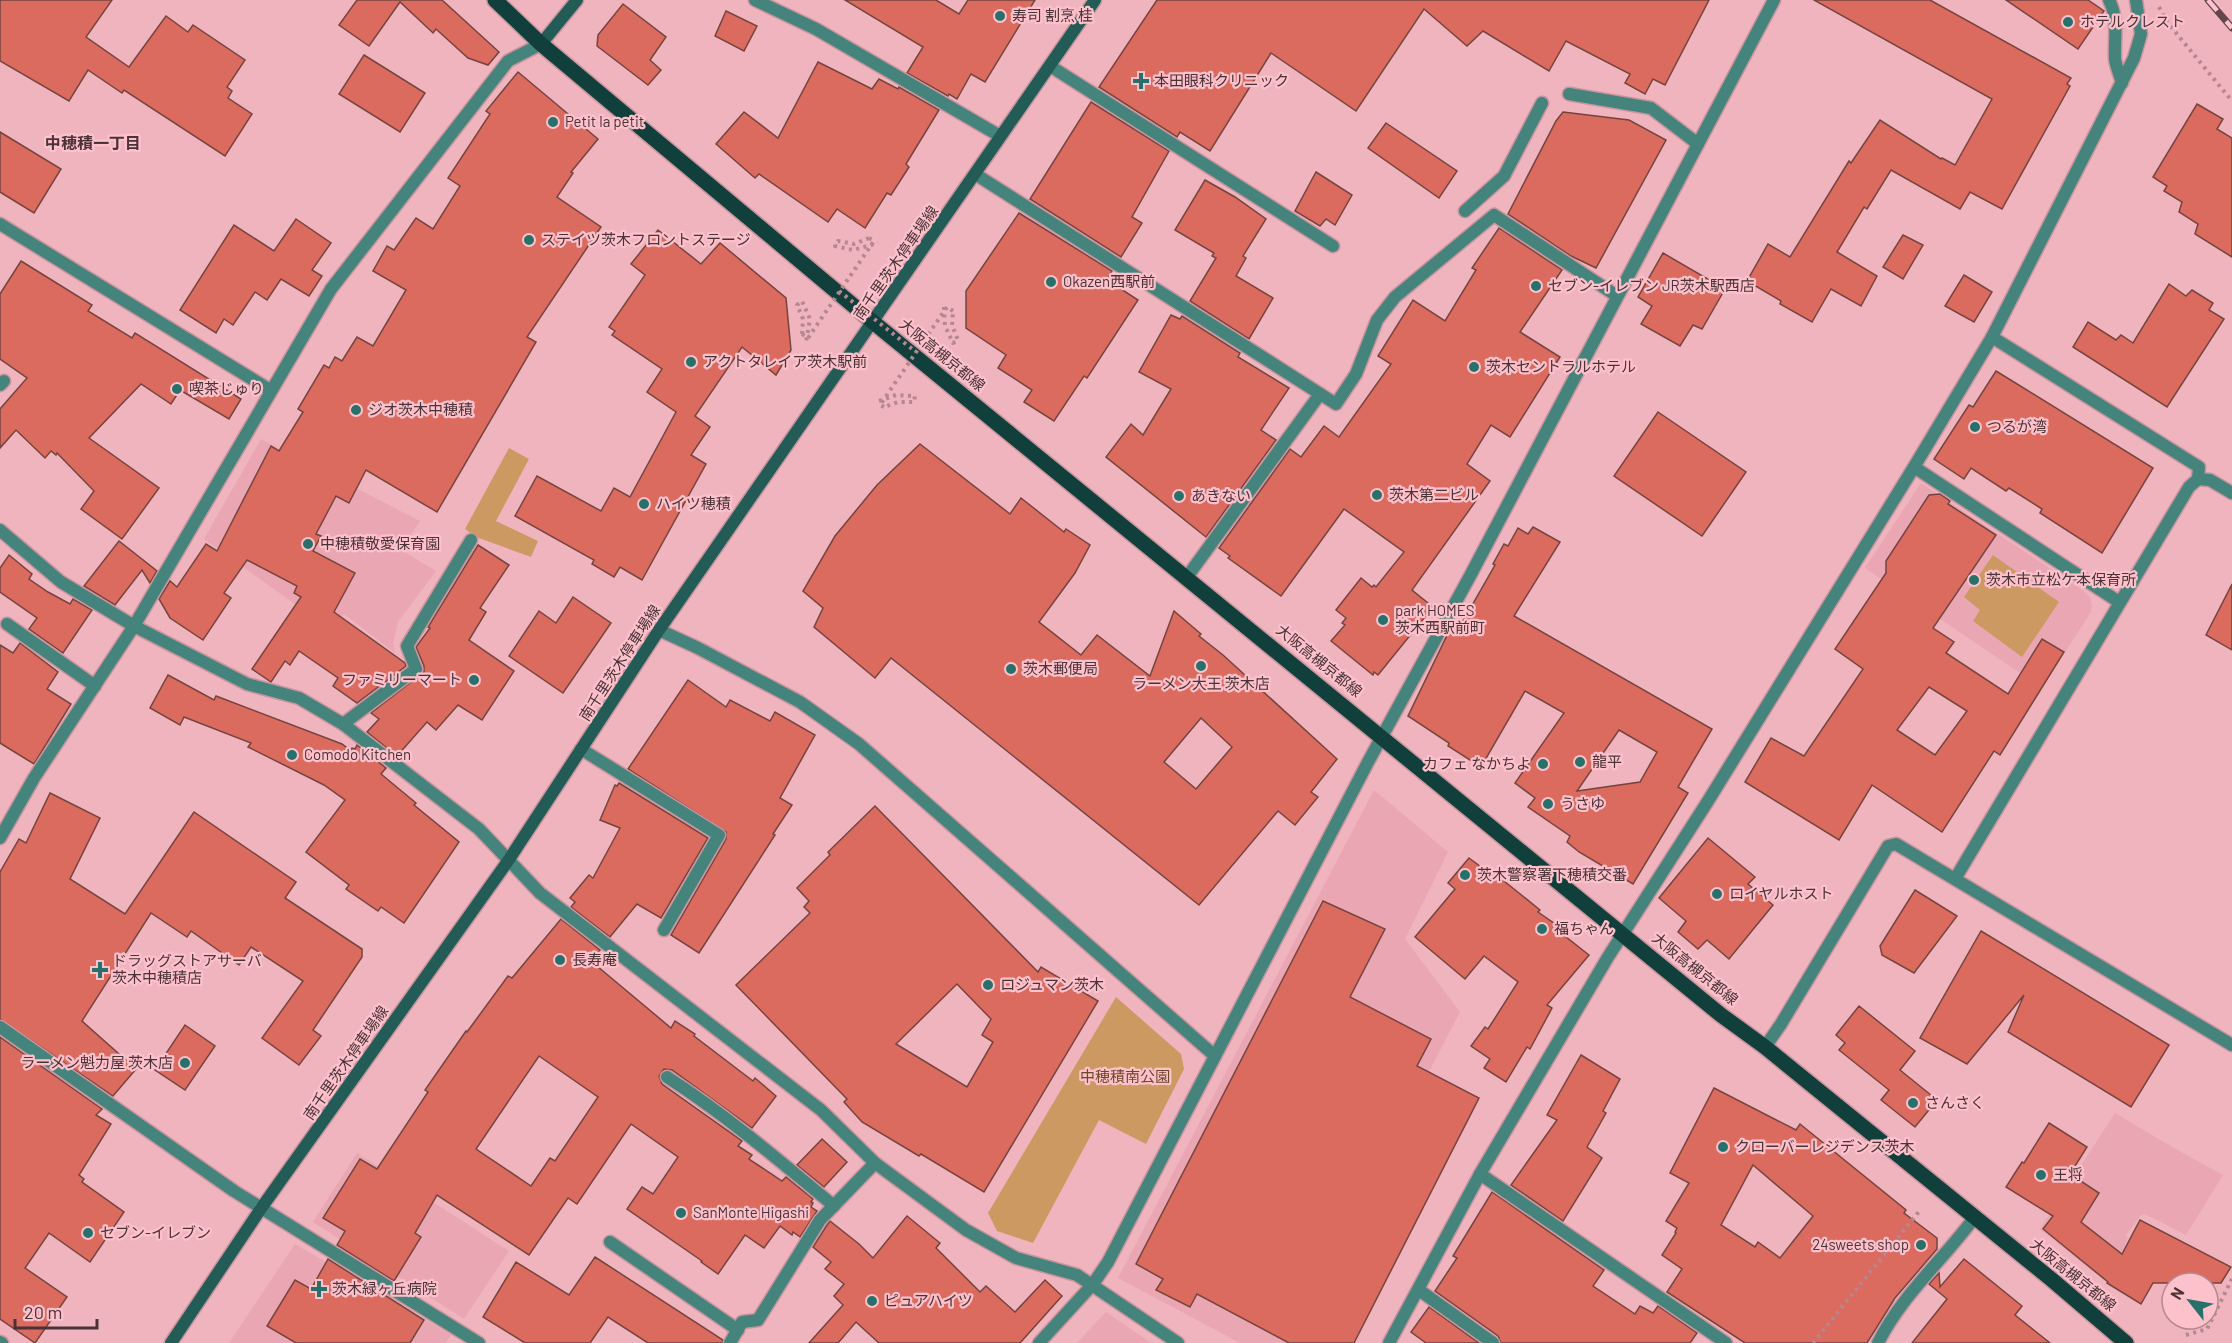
<svg xmlns="http://www.w3.org/2000/svg" width="2232" height="1343" font-family="Barlow,'Noto Sans JP',sans-serif">
<style>
.built{fill:#eaa7b3}
.green{fill:#cc9963}
.building{fill:#db6a5f;stroke:#76443e;stroke-width:1.5;fill-rule:evenodd}
.lines{fill:none;stroke-linecap:round;stroke-linejoin:round}
.lane-casing{stroke:#c7959e;stroke-width:15}
.street-casing{stroke:#c7959e;stroke-width:15}
.secondary-casing{stroke:#c7959e;stroke-width:15}
.primary-casing{stroke:#c7959e;stroke-width:18}
.path{stroke:#b68790;stroke-width:4;stroke-dasharray:3 4.5;stroke-linecap:butt}
.lane{stroke:#45837d;stroke-width:12}
.street{stroke:#45837d;stroke-width:12}
.secondary{stroke:#235b56;stroke-width:12}
.primary{stroke:#113f3b;stroke-width:15}
.rail-casing{stroke:#64464c;stroke-width:7}
.rail{stroke:#fdc1cb;stroke-width:4.5;stroke-dasharray:14;stroke-linecap:butt}
.path-bridge{stroke:#b68790;stroke-width:4;stroke-dasharray:3 4.5;stroke-linecap:butt}
.poi-dot{fill:#28716b;stroke:#fdc1cb;stroke-width:2}
.labels{text-anchor:middle;stroke-width:4.5;stroke-linejoin:round;paint-order:stroke}
.poi-label{font-size:15px;fill:#4a3237;stroke:#fdc1cb;text-anchor:start}
.street-label{font-size:15px;fill:#4a3237;stroke:#fdc1cb}
.park-label{font-size:15px;fill:#6b4924;stroke:#fdc1cb}
.neighbourhood-label{font-size:16px;font-weight:bold;fill:#4a3237;stroke:#fdc1cb}
</style>
<rect width="100%" height="100%" fill="#efb4be"/>
<g class="built">
<path d="M261,439L420,521L401,550L436,571L398,622L393,643L395,653L344,614L331,630L204,539Z"/>
<path d="M1921,483L2084,591L2090,597L2092,605L2091,612L2042,688L1865,568Z"/>
<path d="M1374,790L1448,852L1405,939L1460,1012L1288,1343H1240L1118,1278Z"/>
<path d="M2115,1113L2174,1148L2223,1175L2186,1235L2145,1214L2141,1215L2125,1236L2128,1238L2123,1249L2105,1281L2040,1229Z"/>
<path d="M357,1153L509,1251L464,1319L313,1222Z"/>
<path d="M295,1244L451,1335L446,1343H229Z"/>
<path d="M1106,1312L1151,1343H1077Z"/>
</g>
<g class="green">
<path d="M509,448L529,459L496,521L538,541L531,557L476,537L465,529Z"/>
<path d="M1993,555L2059,602L2022,657L1973,621L1980,610L1964,597Z"/>
<path d="M1116,997L1181,1054L1184,1069L1146,1144L1099,1120L1033,1243L997,1231L988,1213Z"/>
</g>
<g class="building">
<path d="M0,0H112L86,37L129,67L166,16L188,32L193,25L245,60L227,87L232,91L228,98L252,114L225,156L124,90L122,93L88,70L69,101L0,61Z"/>
<path d="M357,0H442L499,52L488,65L468,58L436,29L433,33L400,2L369,46L339,25Z"/>
<path d="M845,0H936L959,14L968,0H1035L985,82L971,74L957,99L949,94L948,96L907,73L923,47Z"/>
<path d="M1157,0H1709L1665,85L1653,79L1645,94L1625,83L1630,74L1566,41L1549,71L1483,31L1467,46L1424,9L1356,111L1271,53L1210,151L1180,132L1177,137L1099,87Z"/>
<path d="M1814,0H1930L2071,78L2067,84L2070,86L2002,209L1970,192L1960,209L1891,170L1867,209L1864,207L1837,252L1877,276L1861,306L1831,289L1812,322L1780,304L1781,301L1747,281L1768,244L1790,257L1849,161L1851,163L1880,120L1941,159L1942,158L1955,165L1992,99Z"/>
<path d="M2006,0H2088L2104,11L2078,49Z"/>
<path d="M623,4L666,37L650,60L661,70L648,85L597,46L598,35Z"/>
<path d="M726,11L757,26L744,51L715,36Z"/>
<path d="M364,55L425,93L400,132L339,94Z"/>
<path d="M818,62L872,89L879,79L898,89L899,87L939,110L906,164L909,167L891,195L887,193L865,228L837,209L828,222L759,174L755,178L716,144L744,112L778,138Z"/>
<path d="M518,72L598,139L571,172L573,173L557,197L601,227L527,337L536,342L437,512L366,470L349,503L336,496L316,534L321,536L313,551L355,573L334,612L405,663L406,666L357,703L333,686L338,678L299,651L290,665L285,661L271,682L252,669L301,597L294,593L297,586L247,560L224,593L231,598L203,640L170,618L159,599L170,581L177,587L206,544L217,551L271,446L279,451L303,412L298,409L324,365L329,368L335,357L342,361L357,337L373,346L406,290L373,271L387,246L394,250L416,218L433,229L460,186L448,178L490,114L486,111Z"/>
<path d="M1091,102L1169,151L1132,217L1142,223L1121,257L1030,199Z"/>
<path d="M2197,104L2223,119L2217,129L2232,138V257L2195,234L2198,224L2179,212L2182,202L2164,191L2167,186L2153,177Z"/>
<path d="M1563,112L1629,120L1666,140L1596,268L1571,256L1508,214L1556,121Z"/>
<path d="M1386,123L1457,171L1439,198L1368,148Z"/>
<path d="M0,132L61,169L34,213L0,192Z"/>
<path d="M1316,172L1352,195L1335,225L1326,219L1320,226L1295,211Z"/>
<path d="M1205,180L1235,197L1266,219L1243,256L1246,258L1236,276L1273,298L1249,339L1190,301L1216,258L1212,256L1214,253L1175,230Z"/>
<path d="M1019,213L1112,271L1107,280L1138,300L1087,378L1084,376L1054,421L1024,402L1032,390L998,368L1006,355L966,328V291Z"/>
<path d="M296,219L331,243L312,270L322,276L309,296L281,279L267,300L255,292L233,325L224,319L216,333L180,310L234,225L274,251Z"/>
<path d="M1499,228L1562,270L1520,332L1560,357L1510,437L1491,425L1467,464L1490,481L1412,590L1433,607L1378,675L1374,672L1373,675L1331,641L1345,625L1342,623L1346,618L1336,610L1361,578L1372,587L1374,585L1376,587L1404,552L1344,509L1281,596L1228,558L1230,556L1219,548L1290,449L1301,457L1324,426L1339,437L1391,364L1378,356L1413,300L1445,321L1476,270L1472,268Z"/>
<path d="M658,230L701,264L720,243L786,298L791,350L776,375L742,347L695,416L710,427L691,455L706,464L642,580L620,567L614,577L592,564L594,560L515,516L537,476L601,511L614,488L630,497L676,412L647,392L662,369L612,335L615,331L609,327L645,275L631,264Z"/>
<path d="M1903,235L1923,245L1903,279L1883,267Z"/>
<path d="M1663,253L1725,289L1702,329L1693,325L1680,346L1641,324L1652,306L1638,297Z"/>
<path d="M21,261L92,305L88,311L132,338L135,333L241,399L229,419L180,390L171,404L141,384L89,438L159,488L122,539L81,509L94,491L57,453L56,455L51,451L45,458L16,430L0,448V409L27,378L0,359V294Z"/>
<path d="M1964,275L1992,292L1974,322L1945,306Z"/>
<path d="M2169,284L2186,296L2192,290L2213,303L2209,310L2224,319L2167,407L2073,347L2088,322L2116,340L2121,335L2133,343Z"/>
<path d="M1171,315L1180,319L1182,316L1240,353L1238,357L1289,388L1261,430L1276,440L1206,537L1106,457L1131,424L1143,435L1171,389L1139,372Z"/>
<path d="M1996,371L2153,468L2102,553L2040,513L2042,509L2009,488L2006,491L1971,468L1964,479L1934,459L1969,405L1973,407Z"/>
<path d="M1658,412L1746,472L1702,536L1614,476Z"/>
<path d="M920,444L1010,514L1021,498L1064,532L1066,529L1090,545L1075,573L1039,622L1081,655L1097,635L1150,676L1174,611L1201,634L1199,636L1223,655L1337,759L1311,792L1318,797L1295,825L1278,811L1199,905L891,658L875,678L814,627L823,608L803,591L835,536L877,485ZM1201,718L1232,747L1196,789L1164,762Z"/>
<path d="M1940,494L1950,501L1948,504L1996,535L1933,628L1954,642L1946,653L2008,694L2042,639L2064,652L2000,755L1994,751L1942,832L1872,785L1839,840L1745,782L1771,738L1804,756L1863,669L1835,649L1886,573V561L1929,495ZM1929,687L1967,711L1935,755L1897,730Z"/>
<path d="M1533,527L1560,542L1514,616L1712,729L1678,787L1688,793L1633,884L1579,852L1567,842L1570,836L1528,807L1535,798L1515,783L1564,713L1525,691L1481,767L1448,746L1449,743L1408,716L1453,623L1459,628L1495,565L1493,564L1504,544L1508,546L1518,528L1528,534ZM1619,730L1657,752L1640,782L1577,791Z"/>
<path d="M119,541L157,571L150,583L142,570L115,605L84,586Z"/>
<path d="M478,545L509,565L480,608L486,612L469,640L514,671L482,720L458,705L436,730L427,722L397,756L367,732L379,719L371,713L424,672V666L416,647L430,628L428,627Z"/>
<path d="M9,555L32,574L29,579L48,592L70,604L73,599L92,610L63,653L29,629L37,618L0,592V568Z"/>
<path d="M2232,584V650L2206,635Z"/>
<path d="M573,597L611,623L563,693L509,656L539,611L556,623Z"/>
<path d="M20,643L58,672L47,689L71,704L34,764L0,743V645L13,653Z"/>
<path d="M168,675L214,700L216,696L342,744L350,750L352,748L355,749L357,745L386,768L381,774L416,803L414,805L459,842L404,923L381,907L378,911L346,889L349,885L306,852L345,800L324,785L248,747L251,743L184,717L180,725L150,708Z"/>
<path d="M688,680L726,707L730,700L770,721L775,712L815,735L780,798L792,805L773,834L775,835L699,953L671,935L726,839V832L628,769Z"/>
<path d="M619,783L708,838L661,918L637,904L610,937L571,907L575,902L570,898L589,875L593,878L620,828L600,820L615,785L617,786Z"/>
<path d="M50,793L100,818L70,879L125,914L194,812L296,882L285,898L362,949V957L313,1030L321,1036L299,1065L262,1038L303,981L251,947L239,965L191,931L187,937L151,913L82,1021L136,1069L113,1096L0,1019V872L19,839L26,843Z"/>
<path d="M875,806L1038,972L1041,967L1098,1001L984,1192L921,1154L919,1156L862,1122L844,1102L847,1099L736,985L810,913L804,907L809,901L797,888L830,855L828,852ZM957,984L991,1019L982,1035L993,1042L967,1087L896,1044Z"/>
<path d="M1708,838L1755,877L1748,884L1773,905L1729,959L1707,940L1698,949L1678,932L1686,921L1659,898Z"/>
<path d="M1469,858L1488,872L1490,870L1519,893L1540,910L1538,912L1558,926L1556,929L1589,955L1547,1005L1552,1008L1530,1049L1527,1047L1506,1082L1484,1068L1490,1059L1471,1046L1485,1027L1488,1029L1518,982L1484,956L1465,979L1415,937L1455,889L1448,883Z"/>
<path d="M1915,890L1957,916L1914,973L1882,955L1880,946Z"/>
<path d="M1323,901L1385,929L1350,997L1431,1039L1417,1066L1479,1098L1354,1343H1289L1197,1294L1190,1307L1156,1290L1163,1279L1136,1264Z"/>
<path d="M561,919L600,950L591,961L671,1028L675,1021L695,1034L694,1036L753,1081L755,1078L776,1096L752,1128L672,1070L664,1069L659,1076L662,1084L742,1141L738,1146L752,1155L749,1159L782,1181L786,1177L813,1199L811,1202L813,1203L811,1207L817,1211L800,1237L793,1232L792,1235L780,1226L764,1248L745,1235L718,1274L701,1262L702,1261L627,1209L642,1187L653,1194L678,1157L631,1124L577,1204L568,1198L529,1255L437,1195L415,1233L421,1237L394,1281L337,1245L345,1231L323,1218L360,1159L377,1169L428,1092L425,1090L466,1031L467,1032L508,976L512,978ZM539,1056L598,1097L555,1161L550,1158L531,1186L476,1149Z"/>
<path d="M1981,931L2169,1045L2131,1107L2008,1032L2024,995L1967,1064L1920,1038Z"/>
<path d="M1859,1006L1915,1051L1900,1070L1937,1100L1915,1127L1881,1100L1889,1090L1839,1050L1845,1043L1836,1035Z"/>
<path d="M185,1025L215,1046L185,1090L155,1070Z"/>
<path d="M0,1037L102,1109L96,1115L111,1124L79,1175L84,1179L82,1182L124,1212L90,1262L49,1233L25,1268L67,1297L35,1343L0,1319Z"/>
<path d="M1581,1055L1620,1079L1603,1111L1606,1113L1587,1147L1602,1158L1563,1221L1511,1185L1557,1120L1547,1115Z"/>
<path d="M1714,1088L1796,1130L1800,1124L1906,1210L1904,1213L1937,1238V1249L1895,1298L1867,1343H1745L1667,1292L1682,1269L1662,1255L1676,1233L1675,1232L1677,1228L1666,1221L1689,1183L1670,1173ZM1753,1165L1813,1216L1780,1258L1758,1242L1755,1247L1721,1225Z"/>
<path d="M2049,1123L2087,1147L2070,1174L2099,1193L2081,1222L2122,1254L2140,1220L2231,1267L2221,1283H2153L2141,1304L2107,1283L2108,1282L2043,1229L2053,1216L2006,1187L2022,1162L2024,1163Z"/>
<path d="M822,1139L847,1162L824,1187L797,1165Z"/>
<path d="M1492,1192L1604,1270L1593,1286L1635,1314L1640,1306L1653,1313L1658,1306L1697,1333L1690,1343H1501L1498,1336L1435,1291L1457,1258L1453,1256Z"/>
<path d="M907,1216L940,1243L936,1248L980,1292L986,1286L1015,1312L1045,1280L1062,1296L1020,1343H879L856,1322L838,1343H809L843,1305L834,1296L844,1284L825,1269L831,1262L813,1247L827,1225L830,1221L859,1244L873,1258Z"/>
<path d="M595,1257L723,1340L722,1343H648L608,1317L590,1343H525L483,1317L516,1262L569,1295Z"/>
<path d="M328,1259L424,1320L410,1343H296L267,1326L295,1280L311,1289Z"/>
<path d="M1964,1259L2022,1306L2015,1315L2050,1343H1912L1947,1299L1929,1284L1939,1273L1940,1287Z"/>
<path d="M1429,1307L1479,1343H1426L1411,1332Z"/>
</g>
<g class="lines">
<defs>
<g id="lane">
<path d="M2109,0C2119,19 2114,38 2115,59C2116,67 2120,75 2122,83"/>
<path d="M0,385L4,381"/>
<path d="M7,624L95,686"/>
<path d="M581,749L719,835L664,930"/>
<path d="M0,1027L234,1191L479,1343"/>
<path d="M610,1242L738,1330"/>
</g>
<g id="street">
<path d="M755,0L816,29L1000,136"/>
<path d="M1050,66L1333,246"/>
<path d="M1569,94L1651,108L1698,144"/>
<path d="M975,174L1336,404L1356,374L1377,320L1395,297L1494,215L1617,296"/>
<path d="M1465,211L1504,176L1542,103"/>
<path d="M0,224L270,390"/>
<path d="M1992,337L2199,467L2198,479"/>
<path d="M1914,467L2119,602"/>
<path d="M0,530L61,582L134,626L247,684L299,698L343,724L479,829L540,893L821,1110L875,1163L966,1230L1016,1258L1077,1275L1178,1343"/>
<path d="M1187,577L1320,394"/>
<path d="M659,630L698,648L800,702L859,744L1215,1056"/>
<path d="M343,724L416,669L407,646L471,540"/>
<path d="M0,838L34,778L134,626L331,289L508,61L541,44"/>
<path d="M1955,879L2189,487L2198,479L2210,480L2232,493"/>
<path d="M1765,1047L1781,1024L1888,846L1896,844L2232,1045"/>
<path d="M667,1077C726,1115 780,1161 834,1206"/>
<path d="M1480,1174L1726,1343"/>
<path d="M1419,1290L1493,1343"/>
<path d="M0,1342L2,1343"/>
<path d="M730,1343L742,1322L758,1320L820,1220L875,1163"/>
<path d="M1039,1343L1093,1284L1108,1262L1368,762L1470,576L1774,0"/>
<path d="M1389,1343L1480,1174L1608,957L1708,801L1914,467L1992,337L2134,58L2141,34L2136,0"/>
<path d="M1878,1343C1901,1296 1943,1260 1974,1218"/>
</g>
<g id="secondary">
<path d="M541,44L577,0"/>
<path d="M171,1343L262,1207L508,861L659,630L1095,0"/>
</g>
<path id="primary" d="M495,0L541,44L873,322L1721,1015L1765,1047L2051,1279L2126,1343"/>
</defs>
<use href="#lane" class="lane-casing"/>
<use href="#street" class="street-casing"/>
<use href="#secondary" class="secondary-casing"/>
<use href="#primary" class="primary-casing"/>
<g class="path">
<path d="M2159,7L2167,22L2232,101"/>
<path d="M869,238L854,244L838,241L835,246L853,250L878,243"/>
<path d="M944,307L945,326L953,343L958,340L952,325L953,311"/>
<path d="M802,334L803,319L797,305L802,301L810,319L806,342"/>
<path d="M879,401L896,395L915,396L914,402H898L884,407"/>
<path d="M2186,1335L2207,1329L2232,1279"/>
<path d="M1813,1343L1921,1209"/>
</g>
<use href="#lane" class="lane"/>
<use href="#street" class="street"/>
<use href="#secondary" class="secondary"/>
<use href="#primary" class="primary"/>
<defs>
<path id="rail" d="M2208,0L2232,28"/>
</defs>
<use href="#rail" class="rail-casing"/>
<use href="#rail" class="rail"/>
<g class="path-bridge">
<path d="M839,291L916,352"/>
<path d="M802,334L808,338L874,241L869,238"/>
<path d="M884,407L880,405L947,307L953,311"/>
</g>
</g>
<g class="poi-dot">
<circle cx="1000" cy="16" r="6"/>
<circle cx="2068" cy="22" r="6"/>
<path d="M1138 72h6v6h6v6h-6v6h-6v-6h-6v-6h6z"/>
<circle cx="553" cy="122" r="6"/>
<circle cx="529" cy="240" r="6"/>
<circle cx="1051" cy="282" r="6"/>
<circle cx="1536" cy="286" r="6"/>
<circle cx="691" cy="362" r="6"/>
<circle cx="1474" cy="367" r="6"/>
<circle cx="177" cy="389" r="6"/>
<circle cx="356" cy="410" r="6"/>
<circle cx="1975" cy="427" r="6"/>
<circle cx="1377" cy="495" r="6"/>
<circle cx="1179" cy="496" r="6"/>
<circle cx="644" cy="504" r="6"/>
<circle cx="308" cy="544" r="6"/>
<circle cx="1974" cy="580" r="6"/>
<circle cx="1383" cy="620" r="6"/>
<circle cx="1201" cy="666" r="6"/>
<circle cx="1011" cy="669" r="6"/>
<circle cx="474" cy="680" r="6"/>
<circle cx="292" cy="755" r="6"/>
<circle cx="1580" cy="762" r="6"/>
<circle cx="1543" cy="764" r="6"/>
<circle cx="1548" cy="804" r="6"/>
<circle cx="1465" cy="875" r="6"/>
<circle cx="1717" cy="894" r="6"/>
<circle cx="1542" cy="929" r="6"/>
<circle cx="560" cy="960" r="6"/>
<path d="M97 961h6v6h6v6h-6v6h-6v-6h-6v-6h6z"/>
<circle cx="988" cy="985" r="6"/>
<circle cx="185" cy="1063" r="6"/>
<circle cx="1913" cy="1103" r="6"/>
<circle cx="1723" cy="1147" r="6"/>
<circle cx="2041" cy="1175" r="6"/>
<circle cx="681" cy="1213" r="6"/>
<circle cx="88" cy="1233" r="6"/>
<circle cx="1921" cy="1245" r="6"/>
<path d="M316 1280h6v6h6v6h-6v6h-6v-6h-6v-6h6z"/>
<circle cx="872" cy="1301" r="6"/>
</g>
<g class="labels">
<g class="poi-label">
<text x="1012" y="21">寿司 割烹 桂</text>
<text x="2080" y="27">ホテルクレスト</text>
<text x="1154" y="86">本田眼科クリニック</text>
<text x="565" y="127">Petit la petit</text>
<text x="541" y="245">ステイツ茨木フロントステージ</text>
<text x="1063" y="287">Okazen西駅前</text>
<text x="1548" y="291">セブン-イレブン JR茨木駅西店</text>
<text x="703" y="367">アクトタレイア茨木駅前</text>
<text x="1486" y="372">茨木セントラルホテル</text>
<text x="189" y="394">喫茶じゅり</text>
<text x="368" y="415">ジオ茨木中穂積</text>
<text x="1987" y="432">つるが湾</text>
<text x="1389" y="500">茨木第二ビル</text>
<text x="1191" y="501">あきない</text>
<text x="656" y="509">ハイツ穂積</text>
<text x="320" y="549">中穂積敬愛保育園</text>
<text x="1986" y="585">茨木市立松ケ本保育所</text>
<text x="1395" y="616">park HOMES<tspan x="1395" dy="17">茨木西駅前町</tspan></text>
<text x="1023" y="674">茨木郵便局</text>
<text x="462" y="685" text-anchor="end">ファミリーマート</text>
<text x="1201" y="689" text-anchor="middle">ラーメン大王 茨木店</text>
<text x="304" y="760">Comodo Kitchen</text>
<text x="1592" y="767">龍平</text>
<text x="1531" y="769" text-anchor="end">カフェ なかちよ</text>
<text x="1560" y="809">うさゆ</text>
<text x="1477" y="880">茨木警察署下穂積交番</text>
<text x="1729" y="899">ロイヤルホスト</text>
<text x="1554" y="934">福ちゃん</text>
<text x="572" y="965">長寿庵</text>
<text x="112" y="966">ドラッグストアサーバ<tspan x="112" dy="17">茨木中穂積店</tspan></text>
<text x="1000" y="990">ロジュマン茨木</text>
<text x="173" y="1068" text-anchor="end">ラーメン魁力屋 茨木店</text>
<text x="1925" y="1108">さんさく</text>
<text x="1735" y="1152">クローバーレジデンス茨木</text>
<text x="2053" y="1180">王将</text>
<text x="693" y="1218">SanMonte Higashi</text>
<text x="100" y="1238">セブン-イレブン</text>
<text x="1909" y="1250" text-anchor="end">24sweets shop</text>
<text x="332" y="1294">茨木緑ヶ丘病院</text>
<text x="884" y="1306">ピュアハイツ</text>
</g>
<g class="street-label">
<text transform="translate(896 263) rotate(-55)" y="5">南千里茨木停車場線</text>
<text transform="translate(942 355) rotate(39)" y="5">大阪高槻京都線</text>
<text transform="translate(1319 661) rotate(39)" y="5">大阪高槻京都線</text>
<text transform="translate(620 663) rotate(-57)" y="5">南千里茨木停車場線</text>
<text transform="translate(1695 969) rotate(39)" y="5">大阪高槻京都線</text>
<text transform="translate(346 1063) rotate(-55)" y="5">南千里茨木停車場線</text>
<text transform="translate(2073 1275) rotate(39)" y="5">大阪高槻京都線</text>
</g>
<g class="park-label">
<text x="1125" y="1082">中穂積南公園</text>
</g>
<g class="neighbourhood-label">
<text x="93" y="149">中穂積一丁目</text>
</g>
</g>
<g transform="translate(2190 1301) rotate(301)"><circle r="28" fill="#fdc1cb" stroke="#b58890" stroke-width="1.5"/>
<path d="M0-4.5L10 22L0 15L-10 22Z" fill="#28716b"/>
<text y="-9" font-size="16" font-weight="bold" text-anchor="middle" fill="#4a3237">N</text>
</g>
<path d="M15 1319v9h82v-9" fill="none" stroke="#4a3237" stroke-width="3"/>
<text x="24" y="1319" font-size="18" fill="#4a3237" stroke="#fdc1cb" stroke-width="4.5" paint-order="stroke">20 m</text>
</svg>
